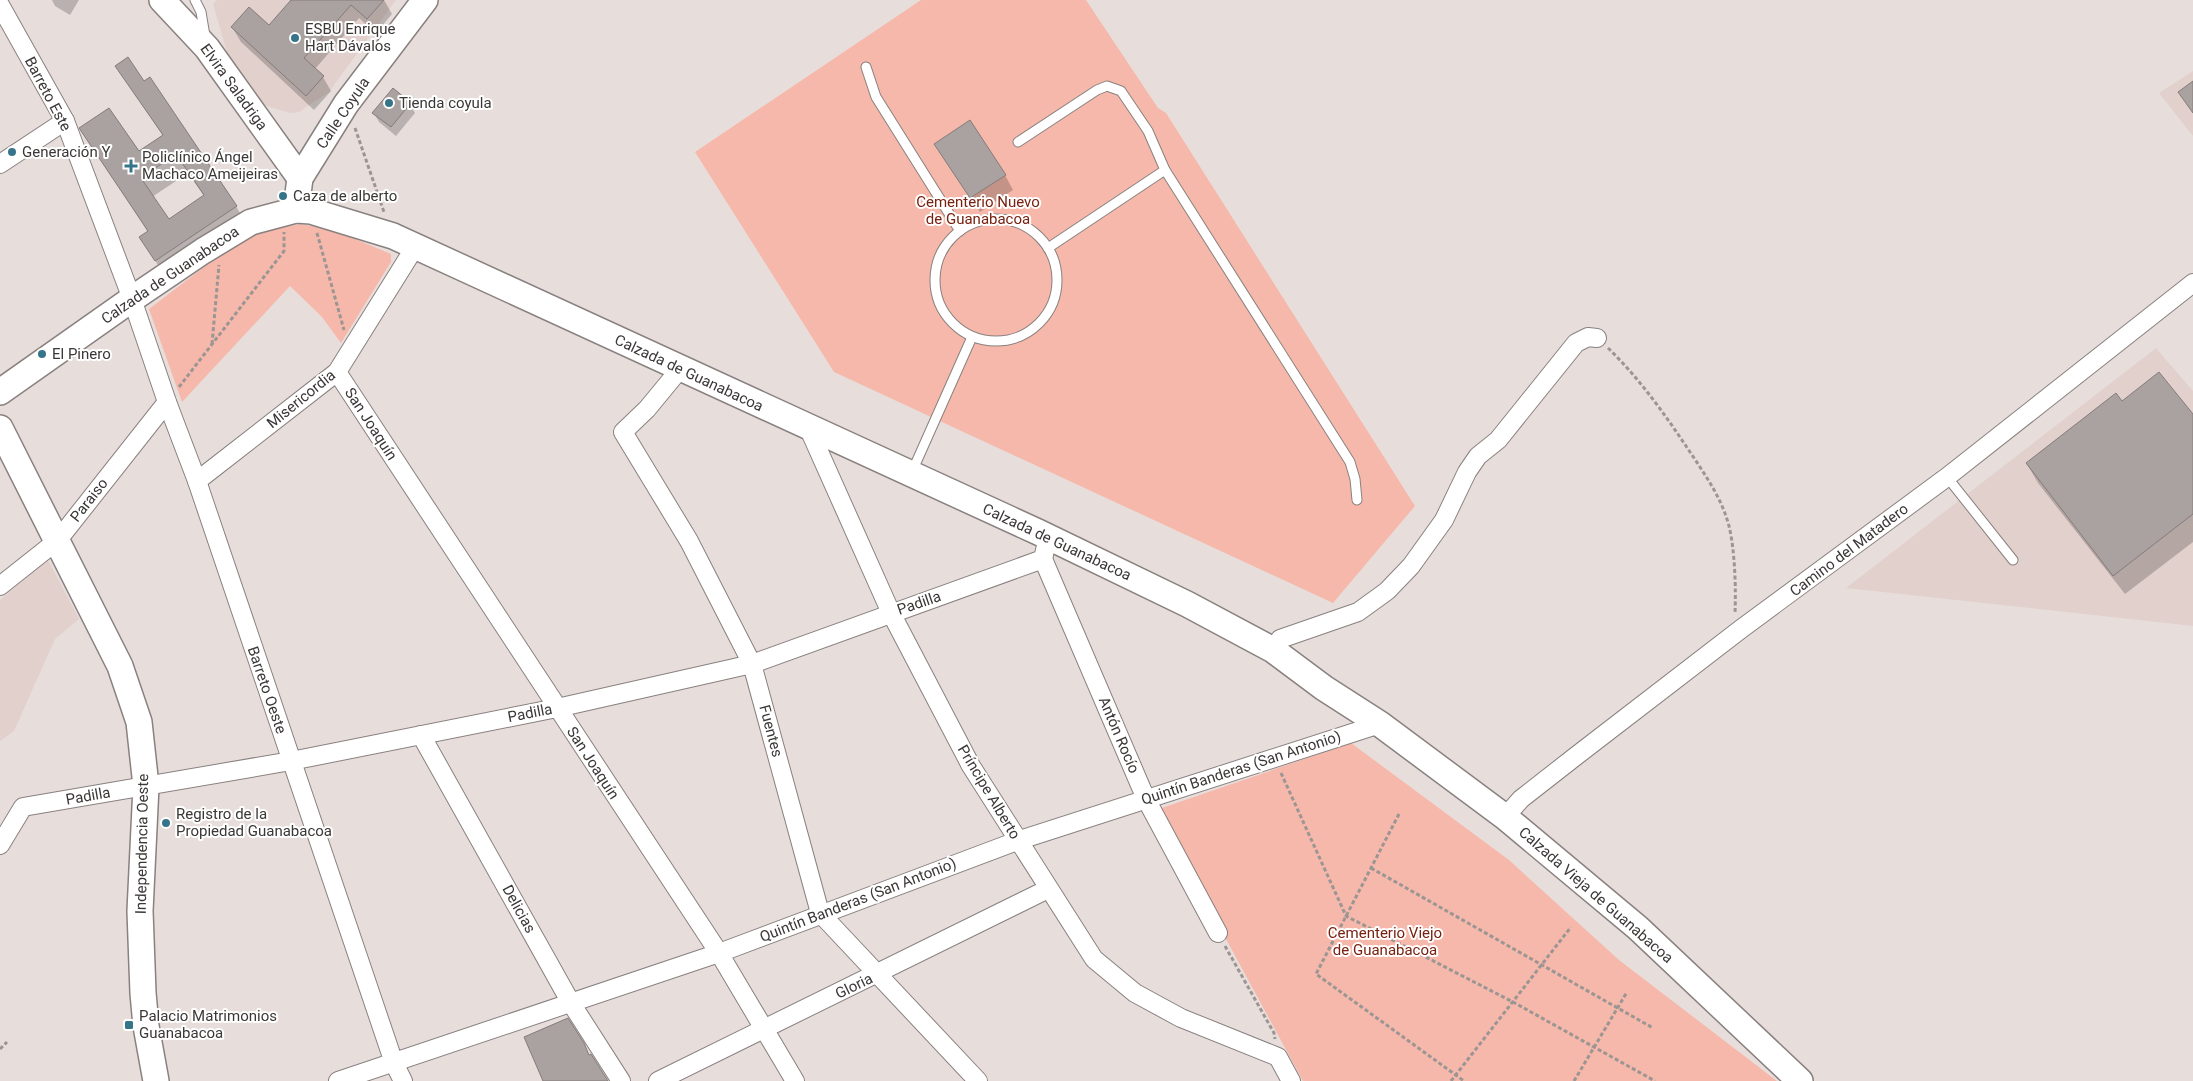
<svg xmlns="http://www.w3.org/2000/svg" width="2193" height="1081" font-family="Roboto,sans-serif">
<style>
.built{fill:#e2d0cc}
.green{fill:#f6b8aa}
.shadow{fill:#0003;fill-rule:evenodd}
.building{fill:#aaa2a0;stroke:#847c7a;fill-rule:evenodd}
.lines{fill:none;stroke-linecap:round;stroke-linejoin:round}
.lane-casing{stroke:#89817f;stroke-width:11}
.street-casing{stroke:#89817f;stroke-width:20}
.secondary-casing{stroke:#89817f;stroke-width:28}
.path{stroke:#9b9593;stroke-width:3;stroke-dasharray:4 2.5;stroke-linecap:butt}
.lane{stroke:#fff;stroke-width:9}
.street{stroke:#fff;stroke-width:18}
.secondary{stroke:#fff;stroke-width:25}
.poi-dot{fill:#36748a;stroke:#fff;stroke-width:2}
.labels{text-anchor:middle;stroke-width:4;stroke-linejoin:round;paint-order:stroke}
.poi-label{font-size:15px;fill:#3a3736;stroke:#fff;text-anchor:start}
.street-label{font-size:15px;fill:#3a3736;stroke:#fff}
.park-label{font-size:15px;fill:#782110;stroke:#fff}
</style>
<rect width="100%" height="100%" fill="#e7dedc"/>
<g class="built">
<path d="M217,0H396L329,92L299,112L290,113L257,103L233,73L213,4Z"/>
<path d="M2193,71V136L2159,93Z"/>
<path d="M2156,348L2193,391V626L1846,588Z"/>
<path d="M48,560L79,619L55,639L14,731L0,741V600Z"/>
</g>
<g class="green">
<path d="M921,0H1086L1158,108L1166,113L1415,506L1333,603L834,372L695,152Z"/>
<path d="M300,224L331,229L391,254V262L341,343L322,317L290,286L182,402L149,309L221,254L250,234Z"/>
<path d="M1351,743L1509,860L1619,960L1777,1081H1303L1156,810Z"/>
</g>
<g class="shadow">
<path d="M52,0H79L70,15L55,6Z"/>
<path d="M293,0H384L392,14L376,33L359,18L315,69L323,77L331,91L314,110L241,42L232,27H269Z"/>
<path d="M117,66L236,206L247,226L167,279L140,237L148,232L81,128L139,153L163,136ZM188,173L204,196L168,221L152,197Z"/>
<path d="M410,104L415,113L396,136L379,122L374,113Z"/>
<path d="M944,159L1005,175L1013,190L980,212Z"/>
<path d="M2193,416V542L2125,594L2038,483L2027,464Z"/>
</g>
<g class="building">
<path d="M291,0H384L367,19L351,5L304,58L324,76L306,96L231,27L249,7L269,25Z"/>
<path d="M128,57L144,81L150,77L237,206L155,261L139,237L148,231L79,128L109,108L139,151L163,135L115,66ZM176,154L204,195L169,219L141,178Z"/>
<path d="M2193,81V113L2178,92Z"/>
<path d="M393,88L411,103L391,127L372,113Z"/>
<path d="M970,120L1006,175L970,198L934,144Z"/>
<path d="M2159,372L2193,414V514L2113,576L2026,463L2116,393L2122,401Z"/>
<path d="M568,1018L584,1043L589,1055L591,1054L608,1081H543L524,1037Z"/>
</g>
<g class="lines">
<defs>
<g id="lane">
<path d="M195,0L201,12L205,36"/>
<path d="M866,67L876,97L960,231"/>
<path d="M1018,142L1097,90L1107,86L1121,91L1148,131L1165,170"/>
<circle cx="996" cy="280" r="61"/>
<path d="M1048,248L1165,170L1350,462L1355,479L1357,500"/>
<path d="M911,474L972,337"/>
<path d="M1947,477L2013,560"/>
</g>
<g id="street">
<path d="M0,5L65,121L132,299L167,402L197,481L394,1063L403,1081"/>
<path d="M0,164L65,121"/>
<path d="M680,369L647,409L623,432L689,541L752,664L820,913L978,1081"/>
<path d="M337,372L719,953L795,1081"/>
<path d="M808,427L891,613L971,766L1094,959L1135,993L1181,1018L1278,1057L1291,1081"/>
<path d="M197,481L337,372L415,247"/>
<path d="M1043,559L1146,799L1218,933"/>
<path d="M0,586L58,540L167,402"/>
<path d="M1273,650L1280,639L1358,612L1387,591L1411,566L1444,520L1467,472L1478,456L1498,440L1576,343L1588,337L1597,338"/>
<path d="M421,735L571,1003L621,1081"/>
<path d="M1505,817L1521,799L1576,756L1741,629L1947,477L2193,283"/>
<path d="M0,845L23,807L291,761L557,708L752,664L1043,559L1048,537"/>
<path d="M338,1081L719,953L1017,841L1380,724"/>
<path d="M658,1081L1048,889"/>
</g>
<g id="secondary">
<path d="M162,0L207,48L300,178"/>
<path d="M296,210L300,178L346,104L425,0"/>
<path d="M0,392L132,299L203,251L251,222L296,210L311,211L393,236L1038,532L1187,604L1273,650L1324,688L1380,724L1505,817L1638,928L1800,1081"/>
<path d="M0,428L120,666L139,722L146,786L140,911L143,993L146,1026L156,1081"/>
</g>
</defs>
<use href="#lane" class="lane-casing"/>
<use href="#street" class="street-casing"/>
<use href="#secondary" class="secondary-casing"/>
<g class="path">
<path d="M355,128L384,212"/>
<path d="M317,233L344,330"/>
<path d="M212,344L219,265"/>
<path d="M1608,348C1640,379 1666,416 1690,452C1706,476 1722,499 1729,526C1735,551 1736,588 1735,613"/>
<path d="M179,387L284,251V232"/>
<path d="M1281,773L1346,916L1513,1002L1655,1081"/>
<path d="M1399,814L1316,974L1464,1081"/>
<path d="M1371,868L1653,1028"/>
<path d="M1225,946L1274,1033L1275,1039"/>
<path d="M0,1049L7,1042"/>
<path d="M1451,1081L1571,927"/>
<path d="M1574,1081L1627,992"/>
</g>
<use href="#lane" class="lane"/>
<use href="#street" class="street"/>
<use href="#secondary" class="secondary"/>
</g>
<g class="poi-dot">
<circle cx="295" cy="38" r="5"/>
<circle cx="389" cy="103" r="5"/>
<circle cx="12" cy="152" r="5"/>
<path d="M128.5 158.5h5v5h5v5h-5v5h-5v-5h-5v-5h5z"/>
<circle cx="283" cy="196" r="5"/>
<circle cx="42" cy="354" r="5"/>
<circle cx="166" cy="823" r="5"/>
<rect x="124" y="1020" width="10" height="10" rx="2.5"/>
</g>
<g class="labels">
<g class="poi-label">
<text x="305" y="34">ESBU Enrique<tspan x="305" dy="17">Hart Dávalos</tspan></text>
<text x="399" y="108">Tienda coyula</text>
<text x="22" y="157">Generación Y</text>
<text x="142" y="162">Policlínico Ángel<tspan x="142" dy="17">Machaco Ameijeiras</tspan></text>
<text x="293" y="201">Caza de alberto</text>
<text x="52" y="359">El Pinero</text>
<text x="176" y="819">Registro de la<tspan x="176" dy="17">Propiedad Guanabacoa</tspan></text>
<text x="139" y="1021">Palacio Matrimonios<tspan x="139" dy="17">Guanabacoa</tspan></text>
</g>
<g class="street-label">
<text transform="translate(234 87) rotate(54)" y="5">Elvira Saladriga</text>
<text transform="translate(48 94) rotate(62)" y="5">Barreto Este</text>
<text transform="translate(343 113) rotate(-56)" y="5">Calle Coyula</text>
<text transform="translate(170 275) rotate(-34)" y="5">Calzada de Guanabacoa</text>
<text transform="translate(689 373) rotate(25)" y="5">Calzada de Guanabacoa</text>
<text transform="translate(301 399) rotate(-39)" y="5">Misericordia</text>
<text transform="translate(371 424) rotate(57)" y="5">San Joaquín</text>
<text transform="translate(89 500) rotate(-52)" y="5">Paraiso</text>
<text transform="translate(1057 542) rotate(25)" y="5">Calzada de Guanabacoa</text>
<text transform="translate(1849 550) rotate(-37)" y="5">Camino del Matadero</text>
<text transform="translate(919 603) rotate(-19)" y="5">Padilla</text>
<text transform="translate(267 690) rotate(71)" y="5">Barreto Oeste</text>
<text transform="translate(530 713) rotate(-11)" y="5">Padilla</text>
<text transform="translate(771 731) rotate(75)" y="5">Fuentes</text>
<text transform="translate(1119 735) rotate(67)" y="5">Antón Rocío</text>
<text transform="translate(593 763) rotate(57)" y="5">San Joaquín</text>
<text transform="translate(1241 768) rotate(-18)" y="5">Quintín Banderas (San Antonio)</text>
<text transform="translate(989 792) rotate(59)" y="5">Príncipe Alberto</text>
<text transform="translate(88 796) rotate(-10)" y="5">Padilla</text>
<text transform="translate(142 844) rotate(-89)" y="5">Independencia Oeste</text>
<text transform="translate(1596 895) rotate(41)" y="5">Calzada Vieja de Guanabacoa</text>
<text transform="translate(858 900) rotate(-21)" y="5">Quintín Banderas (San Antonio)</text>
<text transform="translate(519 909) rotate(61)" y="5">Delicias</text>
<text transform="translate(854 986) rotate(-26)" y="5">Gloria</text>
</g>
<g class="park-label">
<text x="978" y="207">Cementerio Nuevo<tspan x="978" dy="17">de Guanabacoa</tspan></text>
<text x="1385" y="938">Cementerio Viejo<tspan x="1385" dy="17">de Guanabacoa</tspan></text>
</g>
</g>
</svg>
